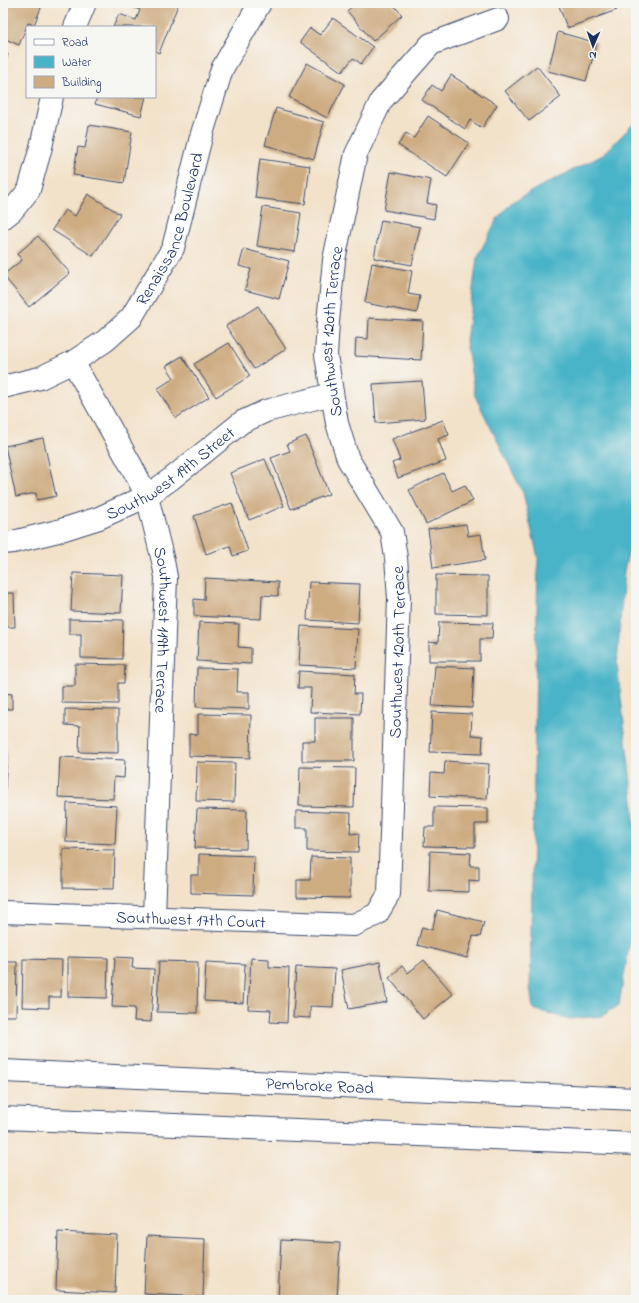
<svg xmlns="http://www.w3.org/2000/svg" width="639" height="1303" font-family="'Indie Flower',sans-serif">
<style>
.water{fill:#4ab4c7;stroke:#327292}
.building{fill:#ceac82}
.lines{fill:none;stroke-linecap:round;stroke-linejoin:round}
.minor-casing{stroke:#3b4a6e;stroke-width:24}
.secondary-casing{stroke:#3b4a6e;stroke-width:24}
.minor{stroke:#fff;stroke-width:22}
.secondary{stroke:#fff;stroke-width:22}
.labels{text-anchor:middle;stroke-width:3;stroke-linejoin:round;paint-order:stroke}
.street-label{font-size:17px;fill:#1b2f5e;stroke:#f6f6f2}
</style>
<rect width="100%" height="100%" fill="#f6f6f2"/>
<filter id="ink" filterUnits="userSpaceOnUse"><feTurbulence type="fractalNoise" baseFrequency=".025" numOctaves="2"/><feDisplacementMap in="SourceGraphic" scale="8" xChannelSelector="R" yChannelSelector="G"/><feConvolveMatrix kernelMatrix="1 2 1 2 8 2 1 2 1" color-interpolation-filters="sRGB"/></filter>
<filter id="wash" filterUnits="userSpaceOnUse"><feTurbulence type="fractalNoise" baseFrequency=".012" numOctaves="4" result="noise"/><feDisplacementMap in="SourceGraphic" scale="16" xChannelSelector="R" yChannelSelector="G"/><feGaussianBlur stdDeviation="0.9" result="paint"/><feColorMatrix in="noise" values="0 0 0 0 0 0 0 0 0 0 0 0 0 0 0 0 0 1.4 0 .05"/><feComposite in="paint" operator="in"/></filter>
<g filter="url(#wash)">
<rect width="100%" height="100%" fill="#f3e2ca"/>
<path class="water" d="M636,121V519L624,571L617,664L633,800L636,863V882L629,946L619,1005L602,1016L569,1019L533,1009L530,987L538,558L523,493L475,396L466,341L477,258L497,219L512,202L539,187L603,155Z"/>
<g id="blocks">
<g class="building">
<path d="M3,3H43L34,25L28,23L19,45L3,38Z"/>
<path d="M130,3H173L178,5L159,53L155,51V27H113L119,14L136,20L140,10L129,6Z"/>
<path d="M356,3H392L402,15L373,41L347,11Z"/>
<path d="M558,3H615L617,10L567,28Z"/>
<path d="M333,18L373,47L361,64L353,58L342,72L300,42L310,28L320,35Z"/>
<path d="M558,32L597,43L586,81L548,71Z"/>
<path d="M3,53L8,54L3,70Z"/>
<path d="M307,63L345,84L327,118L289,97Z"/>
<path d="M537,66L561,97L529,121L505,91Z"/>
<path d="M451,75L497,105L482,128L470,120L465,129L422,100L432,85L441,91Z"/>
<path d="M97,97H146L141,116L95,104Z"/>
<path d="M276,108L324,122L314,159L265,145Z"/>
<path d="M428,116L469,143L447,177L398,145L406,133L414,138Z"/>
<path d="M89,125L132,132L124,183L73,175L78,147L85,148Z"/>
<path d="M260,159L310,166L305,204L255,198Z"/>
<path d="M391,172L431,180L427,203L436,205L434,219L384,210Z"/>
<path d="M88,194L120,214L93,256L52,230L65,210L75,216Z"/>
<path d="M263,207L301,213L295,252L257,246Z"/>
<path d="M381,220L420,227L412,265L374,258Z"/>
<path d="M38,236L70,273L29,307L3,275L22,260L17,254Z"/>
<path d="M244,249L289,261L279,299L245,290L251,269L239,266Z"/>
<path d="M372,263L412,271L408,294L420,296L417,313L365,303Z"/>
<path d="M258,306L286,349L254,369L226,326Z"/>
<path d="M369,318L423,321L421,360L355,356L356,338L368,339Z"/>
<path d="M229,343L250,376L216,397L194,364Z"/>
<path d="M182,356L209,397L176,418L157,389L174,378L166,366Z"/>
<path d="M422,381L425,419L376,423L373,384Z"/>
<path d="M443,420L449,435L438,439L446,461L398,478L392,463L400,460L392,439Z"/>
<path d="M306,436L329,494L291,509L271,458L290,451L287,444Z"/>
<path d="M43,438L56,496L37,500L36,493L16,497L5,446Z"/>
<path d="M265,459L284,506L249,520L230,473Z"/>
<path d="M443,473L452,491L465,485L473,501L426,524L409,490Z"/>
<path d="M232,503L248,551L233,556L230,546L206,554L194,516Z"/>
<path d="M466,524L468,536L481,534L485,560L433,568L428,529Z"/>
<path d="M73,573L123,575L121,613L71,611Z"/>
<path d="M436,575L488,576V615L436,614Z"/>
<path d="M205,578L278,582V596L262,595L261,619L194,616V599L204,600Z"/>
<path d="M309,582L360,584L358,623L307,620Z"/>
<path d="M3,593H14L15,627H3Z"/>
<path d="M69,619L123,620L122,659L81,658V634H69Z"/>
<path d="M199,622L239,624L238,647L251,648V664L197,661Z"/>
<path d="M439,622L493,623L492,639H480V661H429V642L438,643Z"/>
<path d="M301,626L358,629L356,668L299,665Z"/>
<path d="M75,664L125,665L124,683H118V704L62,703V686H75Z"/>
<path d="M435,666L474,668L472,708L432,706Z"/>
<path d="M197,668L238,669L237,692H249V709L196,707Z"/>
<path d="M299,671L355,674L354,694H361L360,714L310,712L311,688H298Z"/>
<path d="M3,693L12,694V709H3Z"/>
<path d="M65,709L118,710V753L79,752L80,726L65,725Z"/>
<path d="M432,712L472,714L471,735L483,736L482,754L430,752Z"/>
<path d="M198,714L251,715L250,758L189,756V734L198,735Z"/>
<path d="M315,718H354V761H302V741H315Z"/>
<path d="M3,750H7L5,789H3Z"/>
<path d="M60,757L125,760L124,778L114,777L113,799L58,797Z"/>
<path d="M445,761L489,764L487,799L430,796L431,773L444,774Z"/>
<path d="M197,762L235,763L234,802L196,801Z"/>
<path d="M300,767L355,768L354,807L299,806Z"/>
<path d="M67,803L117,806L115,844L66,842Z"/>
<path d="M434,807L488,808V824H475V847L424,846L425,827H434Z"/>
<path d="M197,809L247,810L246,849L195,848Z"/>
<path d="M296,811L351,813L350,834L359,833L358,852L307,851V828H296Z"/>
<path d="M63,849L115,850L114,889L63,888Z"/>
<path d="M430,851L471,853L470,866H479V881L469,880V892L429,891Z"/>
<path d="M199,854L254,856L253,895L191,893V875H199Z"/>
<path d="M311,857L350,858V898L297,897V880H310Z"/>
<path d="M437,910L484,922L480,937L473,936L467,958L417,945L422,927L432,930Z"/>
<path d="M68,957L108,958L107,998L68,997Z"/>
<path d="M115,957L133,958L132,968L154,969L151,1022L134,1021L135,1008L112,1007Z"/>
<path d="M251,958L269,959V967L289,968L287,1023L270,1022L271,1010L248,1009Z"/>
<path d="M23,959L62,960L61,997H49V1008L22,1007Z"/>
<path d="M424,960L453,994L423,1019L389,978L402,966L408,973Z"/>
<path d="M159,961L198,962L197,1013L157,1012Z"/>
<path d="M3,962H17L16,1016H3Z"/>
<path d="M206,962L245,964L243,1003L204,1001Z"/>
<path d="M380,962L387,1002L349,1009L341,970Z"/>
<path d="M296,967L335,969L333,1007L310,1006V1018L293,1017Z"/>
<path d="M58,1232L117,1235L115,1293L56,1290Z"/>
<path d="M147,1236L205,1239L203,1297L144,1294Z"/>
<path d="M281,1240L340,1243L337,1300L278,1299Z"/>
</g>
</g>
</g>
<g filter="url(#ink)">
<use href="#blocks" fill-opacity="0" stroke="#3b4a6e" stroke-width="1"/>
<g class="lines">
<defs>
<g id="minor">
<path d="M75,27L85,3"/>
<path d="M3,218L12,211L29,190L41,147L52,97"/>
<path id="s1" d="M73,362L132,467L147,496L163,561L166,577L154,917"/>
<path id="s2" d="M3,387L40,378L73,362L105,341L131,318L173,248L201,137L222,69L260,3"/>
<path id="s3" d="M3,543L13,542L58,531L99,518L147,496L171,479L242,422L266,411L332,394"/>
<path id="s4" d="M3,912L354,925L377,914L389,894L399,598L396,558L392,532L348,459L337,423L326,355L328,322L334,260L356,154L381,101L431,44L498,19"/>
</g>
<g id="secondary">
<path id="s5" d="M3,1071L636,1099"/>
<path d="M3,1118L636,1144"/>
</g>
</defs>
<use href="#minor" class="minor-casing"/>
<use href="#secondary" class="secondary-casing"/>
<use href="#minor" class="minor"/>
<use href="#secondary" class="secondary"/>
</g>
</g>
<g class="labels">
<g class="street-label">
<text dy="6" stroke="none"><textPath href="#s2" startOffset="246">Renaissance Boulevard</textPath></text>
<text dy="6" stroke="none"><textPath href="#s4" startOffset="978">Southwest 120th Terrace</textPath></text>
<text dy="6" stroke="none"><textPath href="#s3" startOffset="184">Southwest 19th Street</textPath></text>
<text dy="6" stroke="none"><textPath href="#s1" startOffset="289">Southwest 119th Terrace</textPath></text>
<text dy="6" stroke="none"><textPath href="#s4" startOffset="642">Southwest 120th Terrace</textPath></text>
<text dy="6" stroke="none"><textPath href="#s4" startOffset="188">Southwest 17th Court</textPath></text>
<text dy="6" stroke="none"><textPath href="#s5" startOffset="317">Pembroke Road</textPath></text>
</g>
</g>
<rect width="639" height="1303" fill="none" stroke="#f6f6f2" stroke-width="16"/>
<rect x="26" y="26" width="130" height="72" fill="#f6f6f2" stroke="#9ea6b7"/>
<rect x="34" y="39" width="20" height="6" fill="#ffffff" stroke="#9ea6b7"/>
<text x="62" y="46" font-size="12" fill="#1b2f5e">Road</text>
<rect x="34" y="56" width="20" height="12" fill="#4ab4c7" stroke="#9ea6b7"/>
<text x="62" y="66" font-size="12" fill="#1b2f5e">Water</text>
<rect x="34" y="76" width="20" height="12" fill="#ceac82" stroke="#9ea6b7"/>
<text x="62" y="86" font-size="12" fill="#1b2f5e">Building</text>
<g transform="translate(593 46) rotate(182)" stroke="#f6f6f2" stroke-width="3" paint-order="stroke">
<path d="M0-3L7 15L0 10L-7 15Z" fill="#1b2f5e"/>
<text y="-6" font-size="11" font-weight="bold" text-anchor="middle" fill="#1b2f5e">N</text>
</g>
</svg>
